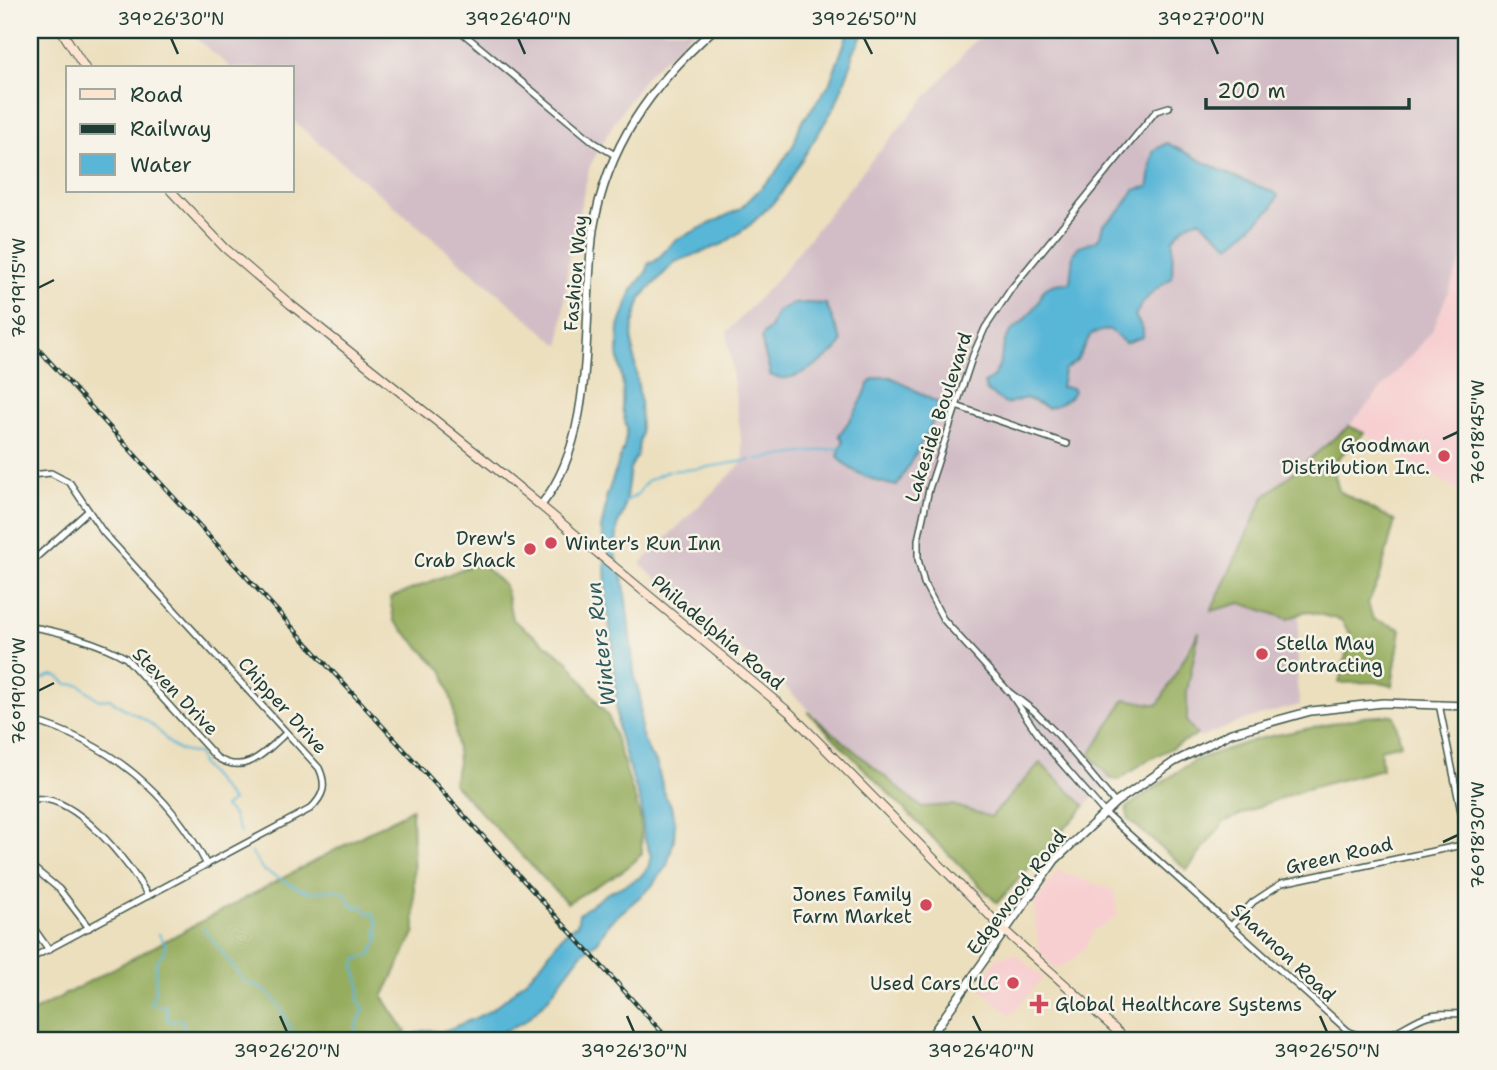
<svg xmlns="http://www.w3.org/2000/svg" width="1497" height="1070" font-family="'Shantell Sans',sans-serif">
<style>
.built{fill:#f7cfd1}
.industrial{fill:#d2bdc6}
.forest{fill:#96ad5e;stroke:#5a7549;stroke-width:2}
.water{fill:#59b6d7;stroke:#3c7a86;stroke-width:2}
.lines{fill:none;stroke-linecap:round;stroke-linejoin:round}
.stream{stroke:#59b6d7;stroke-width:2}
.minor-casing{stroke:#3e5549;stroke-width:8}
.tertiary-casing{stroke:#3e5549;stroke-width:10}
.secondary-casing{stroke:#3e5549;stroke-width:10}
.minor{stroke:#fff;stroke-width:5}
.tertiary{stroke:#fff;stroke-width:7}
.secondary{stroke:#fde4d1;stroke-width:8}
.rail-casing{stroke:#1f3d34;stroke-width:4.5}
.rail{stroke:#f7f3e8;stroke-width:2;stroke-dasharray:5;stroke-linecap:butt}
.ticks{fill:none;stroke:#1f3d34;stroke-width:2.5}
.poi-dot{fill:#d1495b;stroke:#f7f3e8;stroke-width:2.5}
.labels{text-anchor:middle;stroke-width:5;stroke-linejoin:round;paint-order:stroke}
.street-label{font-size:19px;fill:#1f3d34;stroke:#f7f3e8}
.poi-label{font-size:19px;fill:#1f3d34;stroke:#f7f3e8;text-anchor:end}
.water-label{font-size:21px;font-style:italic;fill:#2e5b5d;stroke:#f7f3e8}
.neatline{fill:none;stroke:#1f3d34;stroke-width:2.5}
.ticks-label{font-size:18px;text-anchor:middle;fill:#1f3d34}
</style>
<rect width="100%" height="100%" fill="#f7f3e8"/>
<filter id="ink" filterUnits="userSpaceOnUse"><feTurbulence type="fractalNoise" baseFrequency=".0143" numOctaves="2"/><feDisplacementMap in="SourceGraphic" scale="14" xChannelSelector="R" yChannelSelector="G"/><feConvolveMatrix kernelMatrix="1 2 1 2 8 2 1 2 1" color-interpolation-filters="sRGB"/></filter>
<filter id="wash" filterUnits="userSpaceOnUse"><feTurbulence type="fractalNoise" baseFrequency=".00686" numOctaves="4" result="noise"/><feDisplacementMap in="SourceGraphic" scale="28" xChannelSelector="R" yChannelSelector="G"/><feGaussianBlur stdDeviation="1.57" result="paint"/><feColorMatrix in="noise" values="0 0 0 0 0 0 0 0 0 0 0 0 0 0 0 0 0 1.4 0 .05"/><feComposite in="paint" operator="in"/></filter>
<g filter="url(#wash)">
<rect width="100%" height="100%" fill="#ecdfbe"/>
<g class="built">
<path d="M1467,247V496L1350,425L1432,331Z"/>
<path d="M1058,871L1115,891L1117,917L1093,931L1086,946L1071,961L1055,969L1039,952L1034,904Z"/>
<path d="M1016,954L1043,978L1011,1015L979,987L997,958Z"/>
</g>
<g class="industrial">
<path d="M186,30H695L647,75L613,124L590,166L569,255L560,346L292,120V68H231Z"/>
<path d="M984,30H1467V247L1432,331L1349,426L1264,497L1212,610L1241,603L1288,619L1299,614L1297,685L1300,705L1247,719L1200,738L1187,722V691L1198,635L1158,705L1125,700L1090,755L1111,779L1085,806L1040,763L986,822L912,809L785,687L640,564L744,461L727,332L776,280L869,163Z"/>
</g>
<g class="forest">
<path d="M1349,426L1364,433L1332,464L1339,491L1395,521L1379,580L1368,603L1373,619L1401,629L1392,686L1376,682L1339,683L1351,635L1341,620L1306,611L1288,619L1241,603L1211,611L1264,497Z"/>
<path d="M479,562L505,586L512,619L568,661L609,718L640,815L642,854L624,870L567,903L453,783L458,763L453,705L443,671L394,621L390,598Z"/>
<path d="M1199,632L1187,691V722L1197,735L1146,761L1119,780L1111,779L1090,755L1125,699L1158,705Z"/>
<path d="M808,712L921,807L953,805L991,817L1040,763L1085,806L997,903Z"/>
<path d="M1394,715L1401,744L1380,749L1382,769L1306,789L1267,803L1224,822L1187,870L1129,820L1126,808L1193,761L1257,739L1364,717Z"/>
<path d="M412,809L415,931L383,997L406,1032L397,1040H30V1013Z"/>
</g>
<g class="water">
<path d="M849,30H864L858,45L852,53V62L835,106L779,197L750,225L723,244L675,262L642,296L633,324L632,342L640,400L641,433L637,455L630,469L624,511L618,524L615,554L624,583L635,680L640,696L641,733L650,755L656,762L665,796L670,803L675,822L674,840L667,865L651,887L609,923L598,941L581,954L546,1001L525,1021L487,1040H404C412,1035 419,1031 429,1030C432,1030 435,1032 439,1032C444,1032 483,1015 489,1011C504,1002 528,978 541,964C553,950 559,934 577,925L579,914L606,894L639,878L648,868L651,856L644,837L641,805L618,731L612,641L607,611L604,542L601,529L606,506V498L624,447L627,430L622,408L623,387L618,353L619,327L632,290L647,271L648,264C660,261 666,247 676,240L740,209L774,175L794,144L800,125L830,83Z"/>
<path d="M1167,143C1192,156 1216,169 1242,180C1255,186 1266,187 1278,195L1272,208L1230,246L1200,220C1187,221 1181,230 1173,239L1172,278C1155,288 1143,299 1135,316L1143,329V337L1125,343L1109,329L1091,334L1077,360L1064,370L1061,387L1072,388L1074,391C1069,401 1058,405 1048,408L1026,398L1006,404L987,391L984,383C1000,378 1001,355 1005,341C1009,330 1020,325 1027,317C1031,312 1038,305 1040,299C1043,293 1039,295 1044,290C1051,283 1061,283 1070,283L1073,254L1079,246L1096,241L1100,236L1103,225L1121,210L1134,190L1148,187C1152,174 1149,163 1154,150Z"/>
<path d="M807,303L826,304L842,342C835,355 801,377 786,378C781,379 775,377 770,375C769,361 761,350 762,336L770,328L777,311L792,304Z"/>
<path d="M881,377H891L940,404L929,430L897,486C879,483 847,472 838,456L843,441L839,435C850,420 862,404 868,385L872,380Z"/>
</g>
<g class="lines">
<g class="stream">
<path d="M757,459L840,448"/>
<path d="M624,502L637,495L647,481L668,471L696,469L750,460"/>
<path d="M30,684L52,675L59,677L67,684L80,685L99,700L110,699C122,709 135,713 148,722C171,737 164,752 198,753L201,764L232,801L224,807L232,814L241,834"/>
<path d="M251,852L263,870L298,888L309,892L336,890L345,893L352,906H362L368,914L373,913L379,926L376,931L379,938L370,956L357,959L354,967C358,978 363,989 358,1000L364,1008L351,1040"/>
<path d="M203,928L246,983C277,989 284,1015 296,1040"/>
<path d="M158,933L165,943V950L156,962L155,993L150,1003L159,1006L163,1005L167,1008V1019C171,1023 175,1022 180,1019L183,1022L184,1029L195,1040"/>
</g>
</g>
</g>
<g filter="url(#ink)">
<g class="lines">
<defs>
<g id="minor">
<path d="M459,30L595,143L615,155"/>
<path d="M956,406L1067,444"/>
<path d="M30,475L51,473L70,483L103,532L319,768C327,785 324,796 310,809L30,959"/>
<path d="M30,563L88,511"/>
<path d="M30,627C56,630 103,644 126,658L216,757C245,777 265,752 286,733"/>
<path d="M1012,696L1044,743L1104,812L1348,1031C1381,1050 1395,1029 1424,1017C1437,1012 1453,1014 1467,1014"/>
<path d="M1439,704L1467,841"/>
<path d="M30,720C109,742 170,793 207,865"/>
<path d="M30,800C73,789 130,864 148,896"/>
<path d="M1115,803L1058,735L1034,711L1009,692L943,619L924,583L918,559V540L929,489L973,355L985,328L1011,289L1156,111L1169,107"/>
<path d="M30,865L59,889L89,928"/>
<path d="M30,923L49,950"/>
<path d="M1232,925L1253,902L1282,883L1467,844"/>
<path d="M30,935V937"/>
</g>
<g id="tertiary">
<path d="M541,505C598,436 582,315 593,230C607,146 651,86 713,30"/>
<path d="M928,1040L1055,860L1115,803L1174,762L1231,733L1311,711L1383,703L1467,706"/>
</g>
<g id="secondary">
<path d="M61,30L85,68"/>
<path d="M171,191L225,248L290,304L505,476L790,713L1005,931L1127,1040"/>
</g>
</defs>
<use href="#minor" class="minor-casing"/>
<use href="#tertiary" class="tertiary-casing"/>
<use href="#secondary" class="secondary-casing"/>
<use href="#minor" class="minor"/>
<use href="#tertiary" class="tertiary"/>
<use href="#secondary" class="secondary"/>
<defs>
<path id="rail" d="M30,340L669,1040"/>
</defs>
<use href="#rail" class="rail-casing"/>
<use href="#rail" class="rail"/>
</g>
</g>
<path class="ticks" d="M171,38L178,54M518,38L525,54M864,38L872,54M1211,38L1218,54M38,288L54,280M1443,439L1458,432M38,691L54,683M1443,842L1458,835M280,1016L287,1032M627,1016L634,1032M973,1016L981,1032M1320,1016L1327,1032"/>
<g class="poi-dot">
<circle cx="1444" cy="456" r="7"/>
<circle cx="551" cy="543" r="7"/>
<circle cx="530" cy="549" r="7"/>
<circle cx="1262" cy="654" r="7"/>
<circle cx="926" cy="905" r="7"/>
<circle cx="1013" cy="983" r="7"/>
<path d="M1035.5 993.5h7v7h7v7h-7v7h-7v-7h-7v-7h7z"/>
</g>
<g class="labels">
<g class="street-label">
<text transform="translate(575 273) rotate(-85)" y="7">Fashion Way</text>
<text transform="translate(938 417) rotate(-72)" y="7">Lakeside Boulevard</text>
<text transform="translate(718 632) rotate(40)" y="7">Philadelphia Road</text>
<text transform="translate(176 691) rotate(46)" y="7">Steven Drive</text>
<text transform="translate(283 705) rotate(48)" y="7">Chipper Drive</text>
<text transform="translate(1339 855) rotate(-13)" y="7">Green Road</text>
<text transform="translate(1016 892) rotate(-53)" y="7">Edgewood Road</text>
<text transform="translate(1284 952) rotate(43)" y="7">Shannon Road</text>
</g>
<g class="poi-label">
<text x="1430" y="452">Goodman<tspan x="1430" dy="22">Distribution Inc.</tspan></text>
<text x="516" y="545">Drew's<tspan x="516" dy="22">Crab Shack</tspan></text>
<text x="565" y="550" text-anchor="start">Winter's Run Inn</text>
<text x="1276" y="650" text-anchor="start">Stella May<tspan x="1276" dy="22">Contracting</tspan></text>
<text x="912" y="901">Jones Family<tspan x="912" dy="22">Farm Market</tspan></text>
<text x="999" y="990">Used Cars LLC</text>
<text x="1055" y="1011" text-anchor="start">Global Healthcare Systems</text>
</g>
<g class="water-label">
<text transform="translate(601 644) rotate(-97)" y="7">Winters Run</text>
</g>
</g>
<rect width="1497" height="1070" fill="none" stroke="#f7f3e8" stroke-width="77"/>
<rect x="66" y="66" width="228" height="126" fill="#f7f3e8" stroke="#a1aaa0" stroke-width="2"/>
<rect x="80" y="89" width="35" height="10" fill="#fde4d1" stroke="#a1aaa0" stroke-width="2"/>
<text x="130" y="102" font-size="21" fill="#1f3d34">Road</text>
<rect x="80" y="124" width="35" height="10" fill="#1f3d34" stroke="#a1aaa0" stroke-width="2"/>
<text x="130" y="136" font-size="21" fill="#1f3d34">Railway</text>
<rect x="80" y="154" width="35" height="21" fill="#59b6d7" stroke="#a1aaa0" stroke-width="2"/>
<text x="130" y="172" font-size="21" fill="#1f3d34">Water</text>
<path d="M1206 98v10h203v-10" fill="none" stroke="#1f3d34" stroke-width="3.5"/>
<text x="1217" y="98" font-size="21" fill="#1f3d34" stroke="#f7f3e8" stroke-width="5" paint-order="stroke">200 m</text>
<rect x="38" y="38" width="1420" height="994" class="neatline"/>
<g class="ticks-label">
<text x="171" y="25">39°26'30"N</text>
<text x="518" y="25">39°26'40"N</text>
<text x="864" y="25">39°26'50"N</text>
<text x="1211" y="25">39°27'00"N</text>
<text transform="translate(19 288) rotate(-90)" y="6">76°19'15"W</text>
<text transform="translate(1478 432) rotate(-90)" y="6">76°18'45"W</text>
<text transform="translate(19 691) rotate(-90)" y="6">76°19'00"W</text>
<text transform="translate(1478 835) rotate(-90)" y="6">76°18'30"W</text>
<text x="287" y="1057">39°26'20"N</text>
<text x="634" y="1057">39°26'30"N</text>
<text x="981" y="1057">39°26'40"N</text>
<text x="1327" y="1057">39°26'50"N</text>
</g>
</svg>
